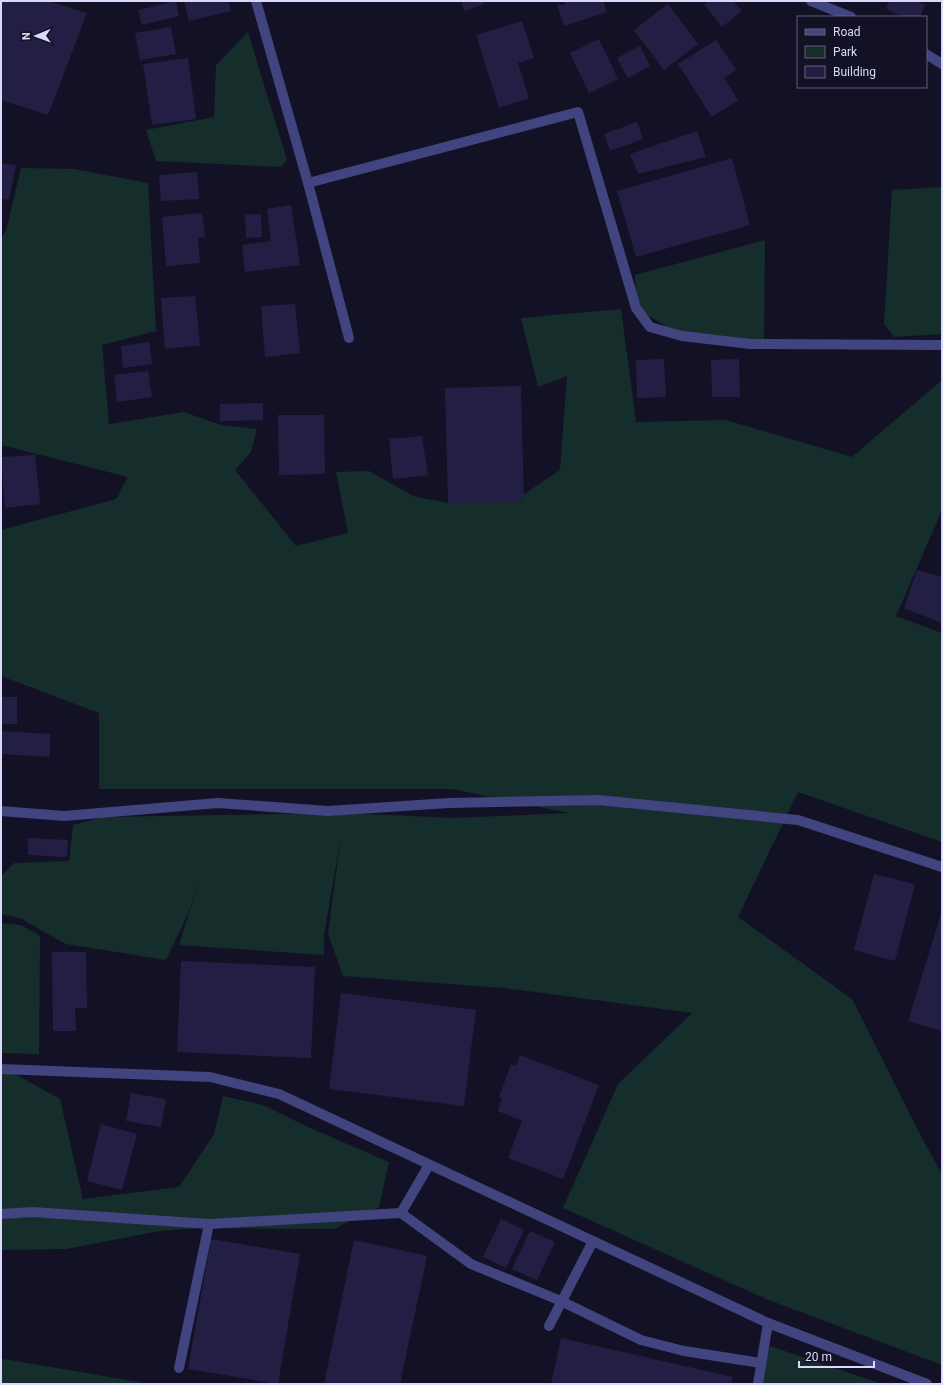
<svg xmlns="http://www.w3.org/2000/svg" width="943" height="1385" font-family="Roboto,sans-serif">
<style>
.green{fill:#152e2b}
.building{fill:#231f44}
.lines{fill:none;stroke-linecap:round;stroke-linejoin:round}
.minor{stroke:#41447f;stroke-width:10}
</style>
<rect width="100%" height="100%" fill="#131125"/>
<g class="green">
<path d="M248,32L287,160L281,167L156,161L146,130L214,117L216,65Z"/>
<path d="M21,168L74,169L148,183L156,331L102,345L109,424L184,412L221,425L257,429L251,452L235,470L296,546L348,533L336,472L369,471L413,496L448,503L515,500L560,470L567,376L538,387L521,318L621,309L636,422L726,420L852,457L942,380V510L896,616L942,633V842L798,792L738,917L852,999L924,1142L942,1174V1365L766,1299L563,1208L618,1084L692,1013L504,988L343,976L328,934L341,836L324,935V955L179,945L200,878L188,914L166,960L66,944L20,918L1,914V876L14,863L69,861L73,825L103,817L344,813L454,818L568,813L452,789H99V713L1,676V530L116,499L128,477L1,445V238L6,231Z"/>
<path d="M942,187V334L894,337L884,324L892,190Z"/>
<path d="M765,240L764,344L682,336L636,308L635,275Z"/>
<path d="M1,923L21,925L40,936L39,1054L1,1053Z"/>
<path d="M6,1069L60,1099L83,1199L179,1187L214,1134L223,1096L263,1105L308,1127L389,1162L379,1207L334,1229L199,1228L160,1231L66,1249L1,1250V1074Z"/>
<path d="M770,1346L882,1384H759Z"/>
<path d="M4,1359L150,1384H1V1361Z"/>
</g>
<g class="building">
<path d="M1,1H48L87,13L48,115L1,100Z"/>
<path d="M176,1L179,16L142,25L138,10Z"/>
<path d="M184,1H228L231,11L189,21Z"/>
<path d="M461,1H483L484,4L464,11Z"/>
<path d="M564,1H603L607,12L564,26L557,5H565Z"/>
<path d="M708,1H733L742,11L722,27L704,4Z"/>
<path d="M890,1H917L925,5L920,17H901L886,8Z"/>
<path d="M668,4L698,44L664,70L634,30Z"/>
<path d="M522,21L534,58L518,63L529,98L499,108L476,35Z"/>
<path d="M171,27L176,54L140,60L135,33Z"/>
<path d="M599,39L618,79L589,93L570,53Z"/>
<path d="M716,40L736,70L724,78L738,100L712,117L678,64Z"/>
<path d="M640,46L650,66L628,78L617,58Z"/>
<path d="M188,58L196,119L152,125L143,64Z"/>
<path d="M637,122L643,139L610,151L604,134Z"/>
<path d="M697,131L706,157L638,174L630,154Z"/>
<path d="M732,158L750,225L636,257L617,191Z"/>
<path d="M1,163L16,165L9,200L1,199Z"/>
<path d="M197,172L199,199L161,201L159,175Z"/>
<path d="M291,205L300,265L245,272L242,245L271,241L267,209Z"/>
<path d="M202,213L205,237L198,238L200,263L166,266L162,217Z"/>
<path d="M261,214L262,237L246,238L245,215Z"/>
<path d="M195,296L200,345L165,349L161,298Z"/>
<path d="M295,304L300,353L265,357L261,306Z"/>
<path d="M149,342L152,364L123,368L121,346Z"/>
<path d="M664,359L666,397L637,398L636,360Z"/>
<path d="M739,359L740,397H712L711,360Z"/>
<path d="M148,371L152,397L117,402L114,375Z"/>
<path d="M521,386L524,502L448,503L445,389L444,388Z"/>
<path d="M263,403V420L220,421V404Z"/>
<path d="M278,415H324L325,474L279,475Z"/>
<path d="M422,436L428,475L393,479L389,439Z"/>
<path d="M35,455L40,504L5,508L1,457Z"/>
<path d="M917,570L942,577V623L904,608Z"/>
<rect x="1" y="697" width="16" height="27"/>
<path d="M1,731L50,734V757L1,754Z"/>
<path d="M28,838L68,840L67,857L28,855Z"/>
<path d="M874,874L915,884L895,961L854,950Z"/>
<path d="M942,911V1031L908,1021Z"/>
<path d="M52,952H86L87,1008H75L76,1031H53Z"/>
<path d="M181,961L315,967L311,1058L177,1052Z"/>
<path d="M341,993L476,1010L464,1106L329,1089Z"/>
<path d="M520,1055L599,1085L563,1179L508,1158L522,1121L498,1111L502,1098L499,1097L511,1064L516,1066Z"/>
<path d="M131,1093L166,1099L161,1127L126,1121Z"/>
<path d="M101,1124L137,1134L122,1190L87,1181Z"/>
<path d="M501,1219L524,1230L506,1268L483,1257Z"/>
<path d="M530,1231L555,1242L537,1280L512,1269Z"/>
<path d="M211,1239L300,1254L278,1384L188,1369Z"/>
<path d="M354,1240L427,1256L400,1384H324Z"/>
<path d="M561,1338L733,1377L731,1384H551Z"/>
</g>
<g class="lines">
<g class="minor">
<path d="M256,1L308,183L349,338"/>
<path d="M811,1L851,17"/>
<path d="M926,54L942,64"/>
<path d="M308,183L578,112L636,308L650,327L682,336L750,344L942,345"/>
<path d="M1,811L64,816L218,803L328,811L449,803L598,800L798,820L942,867"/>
<path d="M1,1069L210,1077L279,1094L768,1323L927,1384"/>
<path d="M401,1213L471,1264L561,1301L641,1340L684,1351L761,1363"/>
<path d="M1,1214L33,1212L209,1224L179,1368"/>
<path d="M209,1224L401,1213L429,1165"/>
<path d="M549,1326L593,1241"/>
<path d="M758,1384L768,1323"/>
</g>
</g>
<rect width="943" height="1385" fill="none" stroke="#dad9fb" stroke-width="4"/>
<rect x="797" y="16" width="130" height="72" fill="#131125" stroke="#63617b"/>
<rect x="805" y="29" width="20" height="6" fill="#41447f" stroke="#63617b"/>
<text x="833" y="36" font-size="12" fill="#dad9fb">Road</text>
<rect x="805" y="46" width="20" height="12" fill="#152e2b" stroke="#63617b"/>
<text x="833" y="56" font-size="12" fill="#dad9fb">Park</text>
<rect x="805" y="66" width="20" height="12" fill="#231f44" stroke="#63617b"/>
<text x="833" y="76" font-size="12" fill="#dad9fb">Building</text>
<g transform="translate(36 36) rotate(269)" stroke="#131125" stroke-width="3" paint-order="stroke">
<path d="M0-3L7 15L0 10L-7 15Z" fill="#dad9fb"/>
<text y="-6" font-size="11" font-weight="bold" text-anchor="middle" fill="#dad9fb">N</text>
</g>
<path d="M799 1361v6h75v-6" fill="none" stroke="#dad9fb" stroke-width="2"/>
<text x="805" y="1361" font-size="12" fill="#dad9fb" stroke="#131125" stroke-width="3" paint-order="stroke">20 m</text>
</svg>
